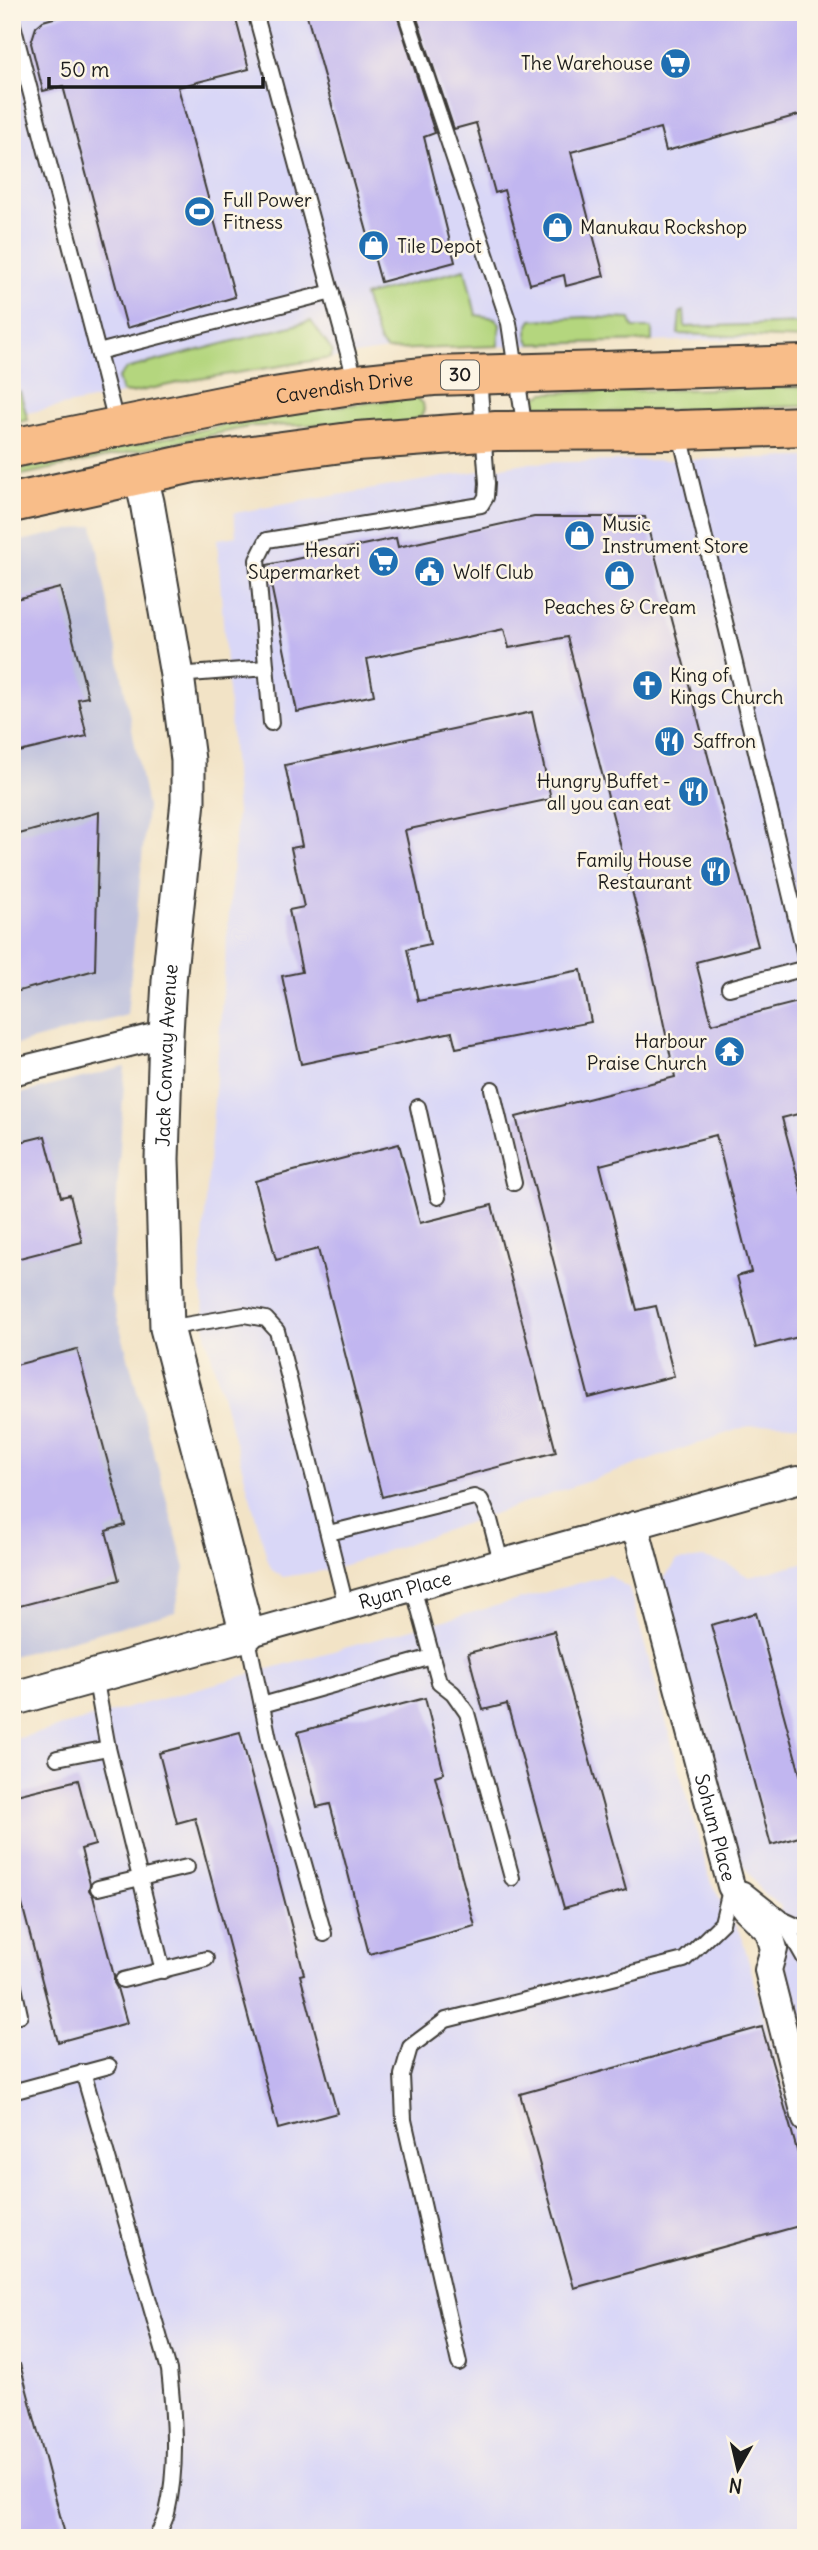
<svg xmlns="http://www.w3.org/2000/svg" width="818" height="2550" font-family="Delius,sans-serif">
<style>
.built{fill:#d9d7f7}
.industrial{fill:#c0c2dd}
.green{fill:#b4d67e;stroke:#68794d;stroke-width:2}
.building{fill:#c1b6f0}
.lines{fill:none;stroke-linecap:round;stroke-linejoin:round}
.service-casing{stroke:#3c3a36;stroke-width:18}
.minor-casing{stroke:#3c3a36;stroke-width:30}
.tertiary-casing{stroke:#3c3a36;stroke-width:37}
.primary-casing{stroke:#3c3a36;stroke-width:42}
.service{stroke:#fff;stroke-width:14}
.minor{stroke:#fff;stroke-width:26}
.tertiary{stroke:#fff;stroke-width:33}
.primary{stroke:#f8bd89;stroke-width:38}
.labels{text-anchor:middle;stroke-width:5;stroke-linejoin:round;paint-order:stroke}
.shield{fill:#fcf5e5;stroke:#5f5d58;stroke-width:2}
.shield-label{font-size:18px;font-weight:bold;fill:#1c1c1c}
.poi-label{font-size:19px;fill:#1c1c1c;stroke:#fcf5e5;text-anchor:start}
.street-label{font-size:19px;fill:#1c1c1c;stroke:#fcf5e5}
</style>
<rect width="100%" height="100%" fill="#fcf5e5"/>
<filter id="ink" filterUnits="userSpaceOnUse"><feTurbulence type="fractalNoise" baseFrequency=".0143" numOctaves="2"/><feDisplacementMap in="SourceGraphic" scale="14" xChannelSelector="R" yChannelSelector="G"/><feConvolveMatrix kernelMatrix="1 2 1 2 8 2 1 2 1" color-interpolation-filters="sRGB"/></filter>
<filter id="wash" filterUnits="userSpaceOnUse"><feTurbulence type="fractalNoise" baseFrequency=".00686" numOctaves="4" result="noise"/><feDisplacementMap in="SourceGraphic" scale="28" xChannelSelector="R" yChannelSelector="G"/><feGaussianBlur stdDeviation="1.57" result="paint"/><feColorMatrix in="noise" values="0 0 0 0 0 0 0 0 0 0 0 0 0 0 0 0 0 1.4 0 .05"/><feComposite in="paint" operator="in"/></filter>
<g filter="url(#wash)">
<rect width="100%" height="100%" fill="#f2e3c6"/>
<g class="built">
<path d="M12,12H806V337L387,350L192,380L12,416Z"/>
<path d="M806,457V1425L777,1423L745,1427L334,1569L283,1577L272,1570L267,1558L207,1340L200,1277L237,813L217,539L236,536L234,513L525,463Z"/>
<path d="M703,1558L727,1564L749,1577L806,1562V2039L774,1924L782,1907L760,1890L736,1853L660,1583L677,1561Z"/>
<path d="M608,1575L629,1588L711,1883L742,1937L806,2168V2538H12V1740Z"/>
</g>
<g class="industrial">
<path d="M93,525L147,807L127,1015L12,1046V543Z"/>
<path d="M125,1067L111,1294L185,1568L175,1612L12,1656V1096Z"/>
</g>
<g class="green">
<path d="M465,269L476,315L495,318L500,324L498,346L387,350L380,343L364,296Z"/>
<path d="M684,311L685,327L806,323V339L678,334L680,313Z"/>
<path d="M586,317L630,319L633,328H652V341L531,344C525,335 526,329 532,320Z"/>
<path d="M311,321L333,352L330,358L192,380L131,393L122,392L118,378L126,369Z"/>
<path d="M806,387V406L542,414L537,411L536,398L544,393Z"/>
<path d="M20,392L28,420L12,423V394Z"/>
<path d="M415,397L423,403L424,410L421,417L406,423L252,426L12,477V471L276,414Z"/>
</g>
<g id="blocks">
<g class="building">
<path d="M75,12H234L249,69L178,87L235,297L127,328L63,86L43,91L31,43L36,27L43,21Z"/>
<path d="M306,12H396L435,133L424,137L455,262L381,282Z"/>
<path d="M415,12H806V113L666,151L660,128L571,152L604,276L566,286L564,275L530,284L504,190L495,193L476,123L454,129Z"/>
<path d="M534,517H645L758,946L696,962L712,1024L806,1000V1112L782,1118L806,1208V1335L756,1348L737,1276L751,1272L716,1135L600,1165L637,1310L656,1306L674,1376L589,1398L516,1117L675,1077L652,969L567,637L509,648L504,629L367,659L374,695L297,712L267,565L396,538L398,547Z"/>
<path d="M60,588L88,697L78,699L87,736L15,753L12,741V600Z"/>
<path d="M532,712L551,799L405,830L430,944L407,949L418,1001L581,970L591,1022L456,1048L452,1032L301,1064L282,976L302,972L289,910L304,907L291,848L302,846L285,765Z"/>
<path d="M99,812L95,970L12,993V836Z"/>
<path d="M45,1136L61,1197L70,1195L82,1242L12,1260V1144Z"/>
<path d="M399,1144L420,1223L492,1205L556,1452L382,1497L318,1249L276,1260L255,1181Z"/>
<path d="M77,1349L125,1525L106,1531L119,1580L12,1608V1366Z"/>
<path d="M756,1613L806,1796V1835L771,1845L711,1625Z"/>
<path d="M554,1631L626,1890L564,1908L507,1704L483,1710L468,1653Z"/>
<path d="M425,1698L444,1773L435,1776L475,1926L369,1954L330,1804L317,1807L298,1732Z"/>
<path d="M240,1732L304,1974L300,1975L337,2113L278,2129L195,1818L177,1823L159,1753Z"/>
<path d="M78,1780L95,1845L81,1849L90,1884L89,1890L93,1896L114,1976V1983L117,1988L127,2023L58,2042L12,1866V1796Z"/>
<path d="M762,2027L806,2182V2224L574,2288L520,2094Z"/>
<path d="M20,2364L66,2538H12V2365Z"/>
</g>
</g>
</g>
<g filter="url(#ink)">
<use href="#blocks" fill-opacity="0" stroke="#3c3a36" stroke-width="2"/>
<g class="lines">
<defs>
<g id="service">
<path d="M255,12L356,383"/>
<path d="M405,12L509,323L525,430"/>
<path d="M12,21L98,352"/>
<path d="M117,426L98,352L332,292"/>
<path d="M679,430L806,960"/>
<path d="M177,675L266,668"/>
<path d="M271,723L257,560L267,540L481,505L486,497L487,483L479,376"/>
<path d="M729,988L806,968"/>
<path d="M492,1089L514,1183"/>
<path d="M418,1107L438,1197"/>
<path d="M167,1328L244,1315L266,1319L277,1331L346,1606"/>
<path d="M329,1533L474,1497L481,1500L490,1520L501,1562"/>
<path d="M413,1587L439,1682L453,1693L467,1713L512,1878"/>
<path d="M247,1634L270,1744L324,1934"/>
<path d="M95,1676L108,1748L163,1971"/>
<path d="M262,1705L432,1657"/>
<path d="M57,1758L108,1748"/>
<path d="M98,1888L187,1867"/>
<path d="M782,1919L806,1961"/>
<path d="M12,1978L20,2015"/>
<path d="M123,1980L206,1959"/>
<path d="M83,2072L169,2370C174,2416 178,2467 167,2513C165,2521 160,2530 156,2538"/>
<path d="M12,2092L109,2066"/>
<path d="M459,2363L404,2120L402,2075L410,2047L446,2020L684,1960L722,1923L731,1886L744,1889L782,1919L806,1930"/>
</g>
<g id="minor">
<path d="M12,1072L166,1034"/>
<path id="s1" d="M635,1525L731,1886L744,1907L769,1931L774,1949L768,1970L806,2119"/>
<path id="s2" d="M247,1634L797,1480"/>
</g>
<g id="tertiary">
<path id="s3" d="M12,1699L247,1634L167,1328L162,1159L166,1034L169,981L188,801V760L177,675L147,502L140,473"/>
</g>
<g id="primary">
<path id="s4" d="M12,448L236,403L357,384L433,376L806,365"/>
<path d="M12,503L193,463L357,441L496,431L679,430L806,426"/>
</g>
</defs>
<use href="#service" class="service-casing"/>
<use href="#minor" class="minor-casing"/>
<use href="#tertiary" class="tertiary-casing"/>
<use href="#primary" class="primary-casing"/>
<use href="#service" class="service"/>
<use href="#minor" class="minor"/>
<use href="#tertiary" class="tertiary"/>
<use href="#primary" class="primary"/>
</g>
</g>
<defs>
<symbol id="supermarket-disc" viewBox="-11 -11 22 22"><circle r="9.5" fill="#1f6fb2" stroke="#fcf5e5"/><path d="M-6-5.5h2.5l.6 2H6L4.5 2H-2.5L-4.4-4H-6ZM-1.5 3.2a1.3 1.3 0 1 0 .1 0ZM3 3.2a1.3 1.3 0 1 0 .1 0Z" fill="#fff"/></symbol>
<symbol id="stadium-disc" viewBox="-11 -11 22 22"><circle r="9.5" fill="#1f6fb2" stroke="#fcf5e5"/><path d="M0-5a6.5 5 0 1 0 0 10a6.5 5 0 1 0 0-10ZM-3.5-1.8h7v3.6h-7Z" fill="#fff"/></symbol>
<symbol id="shop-disc" viewBox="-11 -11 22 22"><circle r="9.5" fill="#1f6fb2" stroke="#fcf5e5"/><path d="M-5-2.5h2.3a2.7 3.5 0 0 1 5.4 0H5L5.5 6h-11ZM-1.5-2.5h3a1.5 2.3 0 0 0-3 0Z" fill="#fff"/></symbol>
<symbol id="civic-disc" viewBox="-11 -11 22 22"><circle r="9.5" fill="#1f6fb2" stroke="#fcf5e5"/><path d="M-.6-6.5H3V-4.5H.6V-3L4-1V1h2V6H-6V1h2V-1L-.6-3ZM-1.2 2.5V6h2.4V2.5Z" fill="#fff"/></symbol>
<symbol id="church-disc" viewBox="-11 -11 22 22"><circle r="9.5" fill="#1f6fb2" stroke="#fcf5e5"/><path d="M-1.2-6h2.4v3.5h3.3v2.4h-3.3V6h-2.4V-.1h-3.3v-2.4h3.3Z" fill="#fff"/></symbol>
<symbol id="restaurant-disc" viewBox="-11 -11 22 22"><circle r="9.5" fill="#1f6fb2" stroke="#fcf5e5"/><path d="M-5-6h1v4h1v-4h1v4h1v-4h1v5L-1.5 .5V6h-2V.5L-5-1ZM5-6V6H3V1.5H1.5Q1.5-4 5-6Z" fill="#fff"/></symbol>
<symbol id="temple-disc" viewBox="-11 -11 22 22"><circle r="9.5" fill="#1f6fb2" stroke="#fcf5e5"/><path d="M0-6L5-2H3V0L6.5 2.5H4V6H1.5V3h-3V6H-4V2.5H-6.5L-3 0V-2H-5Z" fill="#fff"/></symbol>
</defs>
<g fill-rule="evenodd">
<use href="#supermarket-disc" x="658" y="46" width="35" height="35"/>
<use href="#stadium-disc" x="182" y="194" width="35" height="35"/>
<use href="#shop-disc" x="540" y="210" width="35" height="35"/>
<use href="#shop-disc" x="356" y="228" width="35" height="35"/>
<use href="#shop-disc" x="562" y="518" width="35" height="35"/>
<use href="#supermarket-disc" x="366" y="544" width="35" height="35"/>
<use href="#civic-disc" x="412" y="554" width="35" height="35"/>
<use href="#shop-disc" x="602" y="558" width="35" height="35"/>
<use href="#church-disc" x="630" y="668" width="35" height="35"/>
<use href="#restaurant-disc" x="652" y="724" width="35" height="35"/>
<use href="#restaurant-disc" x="676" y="774" width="35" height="35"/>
<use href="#restaurant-disc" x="698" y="854" width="35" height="35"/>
<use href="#temple-disc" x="712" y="1034" width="35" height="35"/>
</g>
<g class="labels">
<rect class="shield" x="441" y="360.5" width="38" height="29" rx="5"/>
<g class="shield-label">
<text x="460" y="381">30</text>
</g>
<g class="poi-label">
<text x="653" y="70" text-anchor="end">The Warehouse</text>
<text x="223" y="207">Full Power<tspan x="223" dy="22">Fitness</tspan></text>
<text x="580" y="234">Manukau Rockshop</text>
<text x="397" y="253">Tile Depot</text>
<text x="602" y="531">Music<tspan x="602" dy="22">Instrument Store</tspan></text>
<text x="360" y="557" text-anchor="end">Hesari<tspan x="360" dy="22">Supermarket</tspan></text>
<text x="453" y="579">Wolf Club</text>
<text x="620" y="614" text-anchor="middle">Peaches &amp; Cream</text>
<text x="670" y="682">King of<tspan x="670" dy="22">Kings Church</tspan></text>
<text x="693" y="748">Saffron</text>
<text x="671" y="788" text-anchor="end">Hungry Buffet -<tspan x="671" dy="22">all you can eat</tspan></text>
<text x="692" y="867" text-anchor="end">Family House<tspan x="692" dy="22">Restaurant</tspan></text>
<text x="707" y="1048" text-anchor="end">Harbour<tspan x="707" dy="22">Praise Church</tspan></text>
</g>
<g class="street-label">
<text dy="7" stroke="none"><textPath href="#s4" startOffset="338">Cavendish Drive</textPath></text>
<text dy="7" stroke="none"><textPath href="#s3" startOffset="833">Jack Conway Avenue</textPath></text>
<text dy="7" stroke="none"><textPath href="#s2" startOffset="164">Ryan Place</textPath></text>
<text dy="7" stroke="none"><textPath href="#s1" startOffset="313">Sohum Place</textPath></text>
</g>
</g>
<rect width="818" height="2550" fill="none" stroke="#fcf5e5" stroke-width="42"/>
<g transform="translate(738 2469) rotate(188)" stroke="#fcf5e5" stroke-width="5" paint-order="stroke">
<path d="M0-5L12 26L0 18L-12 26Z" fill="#1c1c1c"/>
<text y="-10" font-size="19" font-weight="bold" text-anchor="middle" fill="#1c1c1c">N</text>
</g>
<path d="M49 77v10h214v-10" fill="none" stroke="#1c1c1c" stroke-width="3.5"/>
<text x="60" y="77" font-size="21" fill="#1c1c1c" stroke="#fcf5e5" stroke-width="5" paint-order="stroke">50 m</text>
</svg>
